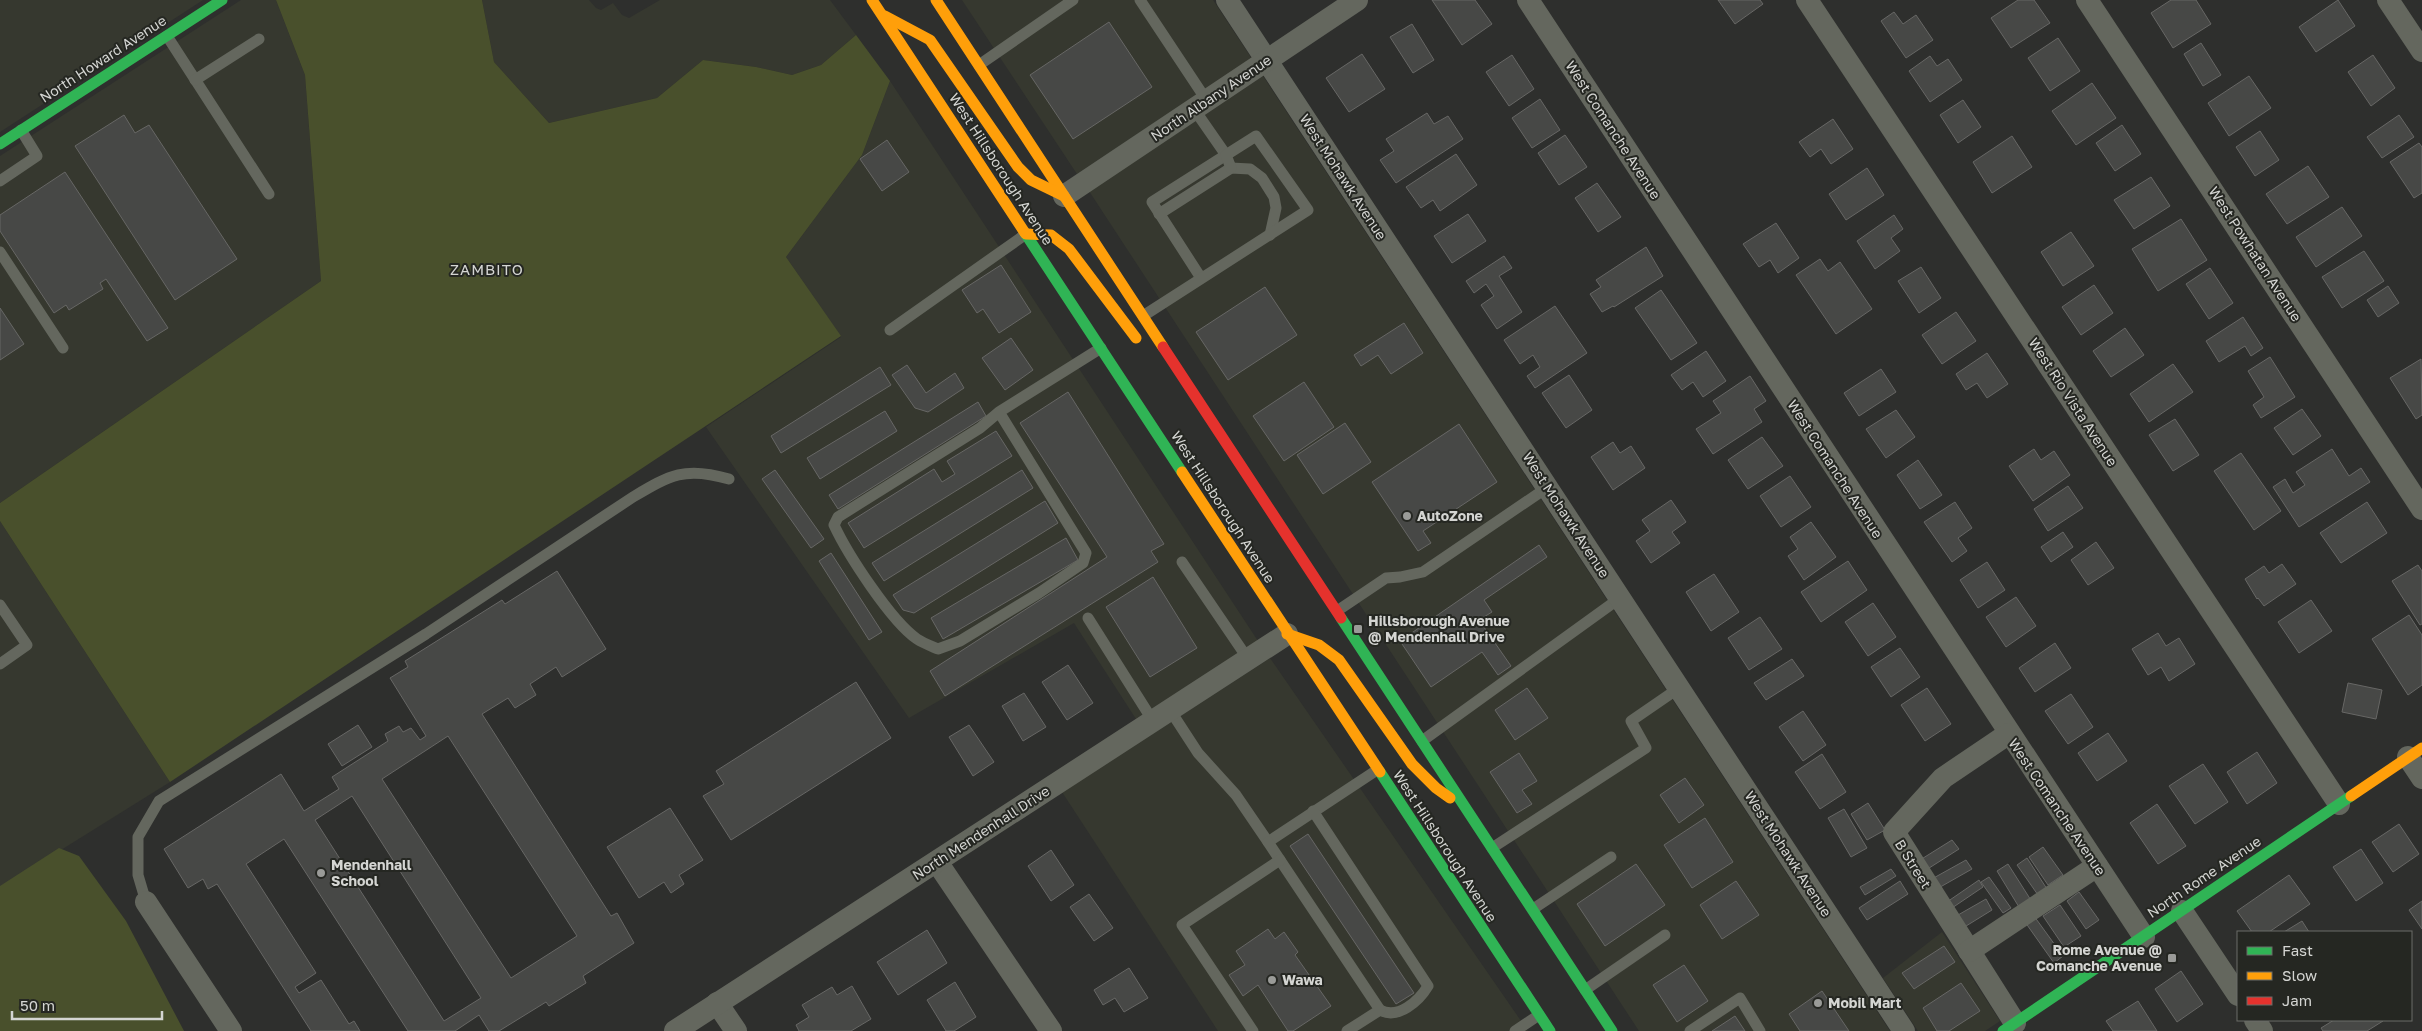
<svg xmlns="http://www.w3.org/2000/svg" width="2422" height="1031" font-family="'Golos Text',sans-serif">
<style>
.built{fill:#36382f}
.green{fill:#49502c}
.building{fill:#474846;stroke:#676765;fill-rule:evenodd}
.lines{fill:none;stroke-linecap:round;stroke-linejoin:round}
.lane{stroke:#64675e;stroke-width:11}
.street{stroke:#64675e;stroke-width:22}
.fast{stroke:#30b455;stroke-width:11}
.slow{stroke:#ff9f0a;stroke-width:11}
.jam{stroke:#e5322d;stroke-width:11}
.poi-dot{fill:#9a9b98;stroke:#252722;stroke-width:2}
.labels{text-anchor:middle;stroke-width:4;stroke-linejoin:round;paint-order:stroke}
.street-label{font-size:14px;fill:#d4d5d2;stroke:#252722}
.poi-label{font-size:14px;font-weight:bold;fill:#d4d5d2;stroke:#252722;text-anchor:start}
.neighbourhood-label{font-size:15px;letter-spacing:1px;fill:#d4d5d2;stroke:#252722}
</style>
<rect width="100%" height="100%" fill="#2e2f2d"/>
<g class="built">
<path d="M0,0H203L0,132Z"/>
<path d="M241,0H276L305,75L321,281L0,503V156Z"/>
<path d="M482,0H589L596,8L601,10L613,3L622,15L629,18L660,0H830L856,35L821,65L792,75L756,67L703,60L657,98L549,123L494,62Z"/>
<path d="M962,0H1213L1252,59L1077,174Z"/>
<path d="M1263,76L1890,1031H1639L1089,191Z"/>
<path d="M890,81L1258,641L1136,719L1074,623L909,718L706,427L841,337L786,257L862,155Z"/>
<path d="M0,521L170,782L0,888Z"/>
<path d="M1270,658L1528,1031H1218L1062,792Z"/>
<path d="M1942,932L2000,1021L1985,1031H1918L1883,978Z"/>
</g>
<g class="green">
<path d="M276,0H482L494,62L549,123L657,98L703,60L756,67L792,75L821,65L856,35L890,81L862,155L786,257L841,336L170,782L0,521V503L321,281L305,75Z"/>
<path d="M59,848L79,856L126,921L184,1031H0V886Z"/>
</g>
<g class="building">
<path d="M1432,0H1475L1492,24L1462,45Z"/>
<path d="M1718,0H1760L1763,4L1735,24Z"/>
<path d="M2018,0H2034L2050,23L2011,48L1991,18Z"/>
<path d="M2171,0H2196L2211,24L2173,48L2151,13Z"/>
<path d="M2338,0L2355,26L2316,52L2299,27Z"/>
<path d="M1894,12L1903,24L1916,15L1933,40L1906,58L1881,21Z"/>
<path d="M1109,22L1152,87L1073,139L1030,75Z"/>
<path d="M1412,24L1434,60L1413,73L1390,37Z"/>
<path d="M2058,38L2080,71L2050,91L2028,58Z"/>
<path d="M2201,43L2221,75L2203,86L2184,54Z"/>
<path d="M1362,54L1385,89L1349,112L1326,78Z"/>
<path d="M1512,55L1534,89L1509,106L1486,72Z"/>
<path d="M2373,55L2395,88L2371,106L2348,72Z"/>
<path d="M1930,56L1937,66L1948,59L1962,80L1930,102L1909,71Z"/>
<path d="M2249,76L2271,108L2229,136L2208,103Z"/>
<path d="M2092,83L2116,118L2076,145L2052,111Z"/>
<path d="M1540,99L1560,130L1532,148L1512,118Z"/>
<path d="M1963,100L1981,127L1958,143L1940,115Z"/>
<path d="M1427,113L1434,124L1448,116L1463,139L1396,183L1380,160L1394,151L1386,139Z"/>
<path d="M124,115L135,133L149,125L237,259L175,300L75,146Z"/>
<path d="M2399,115L2414,137L2382,158L2367,137Z"/>
<path d="M1833,119L1853,149L1831,164L1821,149L1810,157L1799,142Z"/>
<path d="M2122,125L2141,154L2115,171L2096,143Z"/>
<path d="M2260,131L2279,160L2255,176L2236,147Z"/>
<path d="M1565,135L1587,167L1559,185L1538,153Z"/>
<path d="M2012,136L2032,167L1992,193L1973,162Z"/>
<path d="M887,140L909,172L882,191L860,159Z"/>
<path d="M2419,143L2422,147V193L2414,198L2390,162Z"/>
<path d="M1456,154L1477,185L1440,211L1433,200L1421,208L1406,187Z"/>
<path d="M2308,166L2329,197L2287,224L2266,194Z"/>
<path d="M1867,168L1884,195L1846,220L1829,194Z"/>
<path d="M65,172L168,328L147,341L106,279L100,283L103,289L69,310L66,305L54,313L0,231V215Z"/>
<path d="M2151,177L2170,206L2134,229L2114,200Z"/>
<path d="M1597,183L1621,217L1598,232L1575,198Z"/>
<path d="M2342,207L2362,236L2316,267L2296,237Z"/>
<path d="M1468,214L1486,241L1452,263L1434,236Z"/>
<path d="M1894,215L1903,229L1891,238L1900,251L1875,269L1857,241Z"/>
<path d="M2181,219L2207,260L2158,291L2132,249Z"/>
<path d="M1776,223L1799,258L1778,273L1770,260L1759,267L1743,244Z"/>
<path d="M2071,232L2094,266L2063,286L2041,252Z"/>
<path d="M1646,247L1663,276L1614,307L1613,306L1602,312L1590,294L1601,287L1596,280Z"/>
<path d="M2364,251L2384,281L2342,308L2322,277Z"/>
<path d="M1504,256L1512,268L1499,276L1522,312L1497,329L1481,305L1494,296L1486,284L1474,293L1466,281Z"/>
<path d="M1820,259L1828,271L1840,262L1872,309L1836,334L1796,275Z"/>
<path d="M1001,265L1031,312L999,333L983,309L977,313L962,290Z"/>
<path d="M1921,267L1941,298L1919,313L1898,281Z"/>
<path d="M2210,268L2233,303L2209,319L2186,284Z"/>
<path d="M2094,285L2113,313L2081,335L2062,307Z"/>
<path d="M2388,286L2399,303L2378,317L2367,300Z"/>
<path d="M1265,287L1297,335L1228,380L1196,332Z"/>
<path d="M1661,290L1697,343L1671,360L1635,308Z"/>
<path d="M1555,306L1587,353L1535,388L1527,376L1540,367L1533,355L1520,364L1504,340Z"/>
<path d="M0,308L24,344L0,360Z"/>
<path d="M1956,312L1976,341L1942,364L1922,335Z"/>
<path d="M2243,317L2263,348L2251,356L2245,346L2219,362L2206,341Z"/>
<path d="M1404,323L1423,353L1391,374L1378,355L1361,366L1354,355Z"/>
<path d="M2125,328L2144,355L2111,377L2093,351Z"/>
<path d="M1011,338L1033,370L1005,390L982,358Z"/>
<path d="M1706,351L1726,381L1703,397L1693,382L1682,390L1671,375Z"/>
<path d="M1987,353L2008,384L1987,398L1977,383L1966,390L1956,374Z"/>
<path d="M2270,357L2295,397L2261,418L2253,405L2264,397L2248,371Z"/>
<path d="M2421,359L2422,415L2416,419L2390,378Z"/>
<path d="M2173,364L2193,392L2149,422L2130,394Z"/>
<path d="M907,365L926,393L955,373L964,388L928,412L915,408L892,375Z"/>
<path d="M880,367L891,385L781,453L771,436Z"/>
<path d="M1881,369L1896,392L1859,416L1844,393Z"/>
<path d="M1569,375L1592,410L1566,428L1542,393Z"/>
<path d="M1750,376L1766,401L1754,409L1762,422L1713,454L1696,429L1721,413L1713,401Z"/>
<path d="M1304,382L1334,427L1284,461L1253,416Z"/>
<path d="M1068,392L1164,544L1151,551L1158,562L945,696L930,671L1107,557L1020,423Z"/>
<path d="M978,402L986,416L838,509L829,495Z"/>
<path d="M2302,409L2321,436L2293,455L2274,428Z"/>
<path d="M1896,410L1915,437L1886,458L1866,429Z"/>
<path d="M885,411L897,431L820,479L807,458Z"/>
<path d="M2175,419L2199,455L2173,471L2149,435Z"/>
<path d="M1345,423L1371,462L1323,494L1297,455Z"/>
<path d="M1459,424L1497,482L1423,531L1431,543L1418,551L1372,482Z"/>
<path d="M996,431L1012,456L864,548L848,523L934,469L942,482L955,474L947,461Z"/>
<path d="M1762,437L1783,466L1748,489L1728,460Z"/>
<path d="M1613,442L1620,453L1631,446L1645,468L1613,490L1591,457Z"/>
<path d="M2034,449L2041,460L2054,451L2070,475L2033,501L2009,466Z"/>
<path d="M2332,449L2349,476L2361,468L2370,482L2299,527L2273,487L2285,479L2293,493L2305,485L2296,472Z"/>
<path d="M2241,453L2281,511L2254,530L2214,471Z"/>
<path d="M1918,460L1942,495L1920,509L1897,475Z"/>
<path d="M775,470L824,539L811,548L762,479Z"/>
<path d="M1022,470L1033,488L884,581L872,563Z"/>
<path d="M1790,476L1811,507L1781,527L1760,496Z"/>
<path d="M2068,486L2083,508L2048,531L2034,509Z"/>
<path d="M1671,500L1686,522L1672,532L1680,543L1651,563L1636,541L1650,531L1642,520Z"/>
<path d="M1045,501L1058,523L914,613L903,610L893,595Z"/>
<path d="M1955,502L1972,528L1958,538L1967,551L1952,562L1924,522Z"/>
<path d="M2367,502L2387,533L2341,563L2320,533Z"/>
<path d="M1811,522L1836,557L1804,580L1788,556L1798,549L1790,537Z"/>
<path d="M2063,532L2073,547L2051,562L2041,547Z"/>
<path d="M1066,538L1078,560L943,639L931,618Z"/>
<path d="M2096,542L2114,568L2088,585L2071,560Z"/>
<path d="M1539,545L1547,557L1484,600L1492,612L1479,620L1511,666L1498,675L1482,652L1431,687L1400,641Z"/>
<path d="M831,553L882,632L869,640L819,561Z"/>
<path d="M1848,561L1867,590L1821,622L1801,592Z"/>
<path d="M1987,562L2005,590L1978,608L1960,580Z"/>
<path d="M2282,564L2296,584L2264,606L2258,598L2257,599L2245,579L2264,566L2269,573Z"/>
<path d="M2418,565L2422,571V624L2420,625L2392,581Z"/>
<path d="M557,571L606,649L562,677L556,667L530,684L536,695L515,708L508,698L482,714L611,916L617,913L634,943L583,976L586,983L549,1006L546,1002L499,1031H489L479,1015L455,1031H408L284,839L246,864L316,973L295,987L299,993L321,980L349,1024L354,1021L360,1031H311L217,884L208,889L203,879L188,888L164,849L281,774L304,811L339,789L332,777L388,741L385,734L399,726L403,732L411,728L420,740L426,736L390,678L408,667L405,661L502,600L505,604ZM448,736L577,936L511,978L382,779ZM352,796L481,998L444,1021L315,820Z"/>
<path d="M1714,574L1739,612L1711,631L1686,592Z"/>
<path d="M1153,577L1197,648L1150,677L1106,607Z"/>
<path d="M2016,597L2036,626L2006,647L1986,617Z"/>
<path d="M2311,600L2332,631L2299,653L2278,622Z"/>
<path d="M1873,603L1896,637L1868,656L1845,622Z"/>
<path d="M2409,615L2422,635V685L2408,695L2372,639Z"/>
<path d="M1760,617L1782,649L1749,670L1728,638Z"/>
<path d="M2158,633L2166,646L2179,638L2195,664L2169,681L2161,667L2148,675L2132,649Z"/>
<path d="M2055,643L2071,668L2035,692L2019,668Z"/>
<path d="M1900,648L1920,677L1891,697L1871,667Z"/>
<path d="M1792,659L1804,676L1766,700L1754,683Z"/>
<path d="M1068,665L1093,703L1067,720L1042,682Z"/>
<path d="M856,682L891,738L731,840L703,796L724,784L716,771Z"/>
<path d="M2348,683L2382,690L2376,719L2342,712Z"/>
<path d="M1527,688L1548,718L1515,740L1495,710Z"/>
<path d="M1927,688L1951,724L1925,741L1901,705Z"/>
<path d="M1024,693L1046,727L1023,741L1002,706Z"/>
<path d="M2071,694L2093,727L2068,744L2045,711Z"/>
<path d="M1803,711L1826,745L1803,761L1779,727Z"/>
<path d="M358,725L372,747L342,766L328,744Z"/>
<path d="M969,725L994,762L973,776L949,737Z"/>
<path d="M2108,733L2127,761L2097,781L2078,753Z"/>
<path d="M2257,752L2277,783L2247,804L2227,772Z"/>
<path d="M1519,753L1537,781L1522,790L1532,804L1517,813L1490,772Z"/>
<path d="M1822,754L1846,792L1820,809L1795,772Z"/>
<path d="M2203,764L2228,802L2195,824L2169,786Z"/>
<path d="M1685,778L1704,805L1679,823L1660,795Z"/>
<path d="M1868,803L1885,830L1867,840L1851,814Z"/>
<path d="M2157,804L2186,846L2158,864L2130,823Z"/>
<path d="M670,808L703,860L679,875L684,884L671,893L664,882L639,898L607,847Z"/>
<path d="M1844,809L1867,848L1851,857L1828,818Z"/>
<path d="M1705,818L1733,862L1692,888L1664,845Z"/>
<path d="M2399,824L2419,854L2393,872L2372,842Z"/>
<path d="M1308,834L1414,993L1396,1004L1290,846Z"/>
<path d="M1952,840L1959,849L1926,870L1920,860Z"/>
<path d="M2043,847L2063,875L2048,885L2029,857Z"/>
<path d="M2361,849L2383,883L2356,901L2333,867Z"/>
<path d="M1051,850L1074,885L1051,901L1028,866Z"/>
<path d="M2027,858L2047,889L2038,895L2017,865Z"/>
<path d="M1966,860L1972,869L1935,890L1930,880Z"/>
<path d="M1636,864L1665,905L1605,946L1577,904Z"/>
<path d="M2008,864L2034,905L2022,912L1997,871Z"/>
<path d="M1891,869L1896,876L1865,895L1860,887Z"/>
<path d="M2289,875L2310,904L2269,932H2252L2237,911Z"/>
<path d="M1989,877L2011,908L2003,913L1981,882Z"/>
<path d="M1979,880L1983,887L1949,910L1944,904Z"/>
<path d="M1736,881L1759,915L1722,939L1700,905Z"/>
<path d="M1900,881L1908,894L1867,920L1859,908Z"/>
<path d="M2079,892L2099,920L2086,929L2067,901Z"/>
<path d="M1089,894L1113,928L1094,941L1070,907Z"/>
<path d="M1986,899L1992,910L1958,931L1951,919Z"/>
<path d="M2422,901V929L2409,910Z"/>
<path d="M2060,905L2081,936L2064,947L2043,916Z"/>
<path d="M2034,916L2063,956L2054,963L2025,922Z"/>
<path d="M2302,921L2309,932H2284Z"/>
<path d="M1268,929L1275,939L1284,932L1298,952L1295,955L1331,1006L1293,1031H1288L1258,985L1243,996L1229,975L1245,965L1236,951Z"/>
<path d="M927,930L947,963L898,995L877,962Z"/>
<path d="M1944,946L1955,962L1914,989L1902,973Z"/>
<path d="M1684,965L1708,1001L1677,1022L1653,985Z"/>
<path d="M1129,968L1148,998L1124,1012L1115,998L1103,1005L1094,990Z"/>
<path d="M2181,971L2203,1004L2177,1022L2155,989Z"/>
<path d="M955,982L976,1017L954,1031H946L927,1000Z"/>
<path d="M1961,983L1980,1011L1949,1031H1937L1923,1008Z"/>
<path d="M852,986L871,1019L851,1031H799L796,1025L809,1017L802,1005L832,987L837,995Z"/>
<path d="M1822,991L1849,1031H1800L1789,1014Z"/>
<path d="M2138,1001L2157,1031H2113L2106,1021Z"/>
<path d="M1735,1016L1745,1031H1712Z"/>
<path d="M2334,1020H2382L2383,1021L2367,1031H2323L2321,1028Z"/>
</g>
<g class="lines">
<g class="lane">
<path d="M1140,0L1207,101"/>
<path d="M167,36L269,194"/>
<path d="M979,65L1073,0"/>
<path d="M195,80L259,39"/>
<path d="M1194,109L1226,155L1152,202L1201,278"/>
<path d="M0,181L37,156L21,130"/>
<path d="M1159,214L1231,168L1250,169L1262,178L1274,197L1276,208L1270,235"/>
<path d="M0,252L63,348"/>
<path d="M1143,316L1308,210L1256,136L1226,155L1231,168"/>
<path d="M890,330L1026,234"/>
<path d="M999,412L1086,553L1083,563L1039,593L960,641L938,649C931,646 923,643 917,639C891,621 848,555 834,525L838,517L980,428L999,412L1101,348"/>
<path d="M1182,562L1248,659"/>
<path d="M0,605L27,645L0,664"/>
<path d="M1337,611L1386,578L1400,577L1423,572L1548,487"/>
<path d="M1088,618L1153,721"/>
<path d="M1170,710L1198,753L1236,795L1268,842L1377,770"/>
<path d="M1422,741L1620,598"/>
<path d="M1313,811L1428,986C1419,1001 1398,1020 1380,1010"/>
<path d="M1268,842L1380,1010L1347,1031"/>
<path d="M1492,848L1646,748L1631,721L1679,688"/>
<path d="M146,902L138,875V837L159,801L426,634L633,497C670,475 685,466 729,479"/>
<path d="M1533,909L1611,857"/>
<path d="M1585,990L1665,935"/>
<path d="M1253,1031L1182,925L1280,860"/>
<path d="M1515,1031L1539,1015"/>
<path d="M1690,1031L1740,998L1760,1031"/>
</g>
<g class="street">
<path d="M1227,0L1904,1031"/>
<path d="M1528,0L2144,937"/>
<path d="M1807,0L2339,804"/>
<path d="M2087,0L2422,509"/>
<path d="M2388,0L2422,51"/>
<path d="M1064,196L1357,0"/>
<path d="M2008,734L1943,778L1894,832L2015,1023"/>
<path d="M2408,757L2422,778"/>
<path d="M937,862L1051,1031"/>
<path d="M146,902L231,1031"/>
<path d="M2182,911L2238,995"/>
<path d="M1969,951L2097,866"/>
<path d="M717,1003L736,1031"/>
<path d="M2255,1020L2262,1031"/>
<path d="M675,1031L1287,634"/>
</g>
<g class="fast">
<path d="M0,144L222,0"/>
<path d="M1025,233L1182,472"/>
<path d="M1341,618L1612,1031"/>
<path d="M1380,772L1550,1031"/>
<path d="M2003,1031L2351,796"/>
</g>
<g class="slow">
<path d="M872,0L1025,233"/>
<path d="M936,0L1163,347"/>
<path d="M885,16L930,40L1018,167L1031,180L1064,196"/>
<path d="M1026,234L1051,235L1069,249L1136,338"/>
<path d="M1182,472L1380,772"/>
<path d="M1287,634L1319,645L1339,660L1412,764L1436,788L1450,798"/>
<path d="M2351,796L2422,748"/>
</g>
<path class="jam" d="M1163,347L1341,618"/>
</g>
<g class="poi-dot">
<circle cx="1407" cy="516" r="5"/>
<rect x="1353" y="624" width="10" height="10" rx="2.5"/>
<circle cx="321" cy="873" r="5"/>
<rect x="2167" y="953" width="10" height="10" rx="2.5"/>
<circle cx="1272" cy="980" r="5"/>
<circle cx="1818" cy="1003" r="5"/>
</g>
<g class="labels">
<g class="street-label">
<text transform="translate(103 59) rotate(-33)" y="5">North Howard Avenue</text>
<text transform="translate(1211 98) rotate(-34)" y="5">North Albany Avenue</text>
<text transform="translate(1613 130) rotate(57)" y="5">West Comanche Avenue</text>
<text transform="translate(1001 169) rotate(57)" y="5">West Hillsborough Avenue</text>
<text transform="translate(1343 177) rotate(57)" y="5">West Mohawk Avenue</text>
<text transform="translate(2255 254) rotate(57)" y="5">West Powhatan Avenue</text>
<text transform="translate(2073 402) rotate(57)" y="5">West Rio Vista Avenue</text>
<text transform="translate(1835 469) rotate(57)" y="5">West Comanche Avenue</text>
<text transform="translate(1223 507) rotate(57)" y="5">West Hillsborough Avenue</text>
<text transform="translate(1566 515) rotate(57)" y="5">West Mohawk Avenue</text>
<text transform="translate(2057 807) rotate(56)" y="5">West Comanche Avenue</text>
<text transform="translate(981 833) rotate(-33)" y="5">North Mendenhall Drive</text>
<text transform="translate(1445 846) rotate(57)" y="5">West Hillsborough Avenue</text>
<text transform="translate(1788 854) rotate(57)" y="5">West Mohawk Avenue</text>
<text transform="translate(1913 864) rotate(58)" y="5">B Street</text>
<text transform="translate(2204 877) rotate(-34)" y="5">North Rome Avenue</text>
</g>
<g class="poi-label">
<text x="1417" y="521">AutoZone</text>
<text x="1368" y="626">Hillsborough Avenue<tspan x="1368" dy="16">@ Mendenhall Drive</tspan></text>
<text x="331" y="870">Mendenhall<tspan x="331" dy="16">School</tspan></text>
<text x="2162" y="955" text-anchor="end">Rome Avenue @<tspan x="2162" dy="16">Comanche Avenue</tspan></text>
<text x="1282" y="985">Wawa</text>
<text x="1828" y="1008">Mobil Mart</text>
</g>
<g class="neighbourhood-label">
<text x="487" y="275">ZAMBITO</text>
</g>
</g>
<rect x="2237" y="931" width="175" height="90" fill="#252722" stroke="#6b6d68"/>
<rect x="2247" y="947" width="25" height="8" fill="#30b455" stroke="#6b6d68"/>
<text x="2282" y="956" font-size="15" fill="#d4d5d2">Fast</text>
<rect x="2247" y="972" width="25" height="8" fill="#ff9f0a" stroke="#6b6d68"/>
<text x="2282" y="981" font-size="15" fill="#d4d5d2">Slow</text>
<rect x="2247" y="997" width="25" height="8" fill="#e5322d" stroke="#6b6d68"/>
<text x="2282" y="1006" font-size="15" fill="#d4d5d2">Jam</text>
<path d="M12 1011v8h150v-8" fill="none" stroke="#d4d5d2" stroke-width="2.5"/>
<text x="20" y="1011" font-size="15" fill="#d4d5d2" stroke="#252722" stroke-width="4" paint-order="stroke">50 m</text>
</svg>
